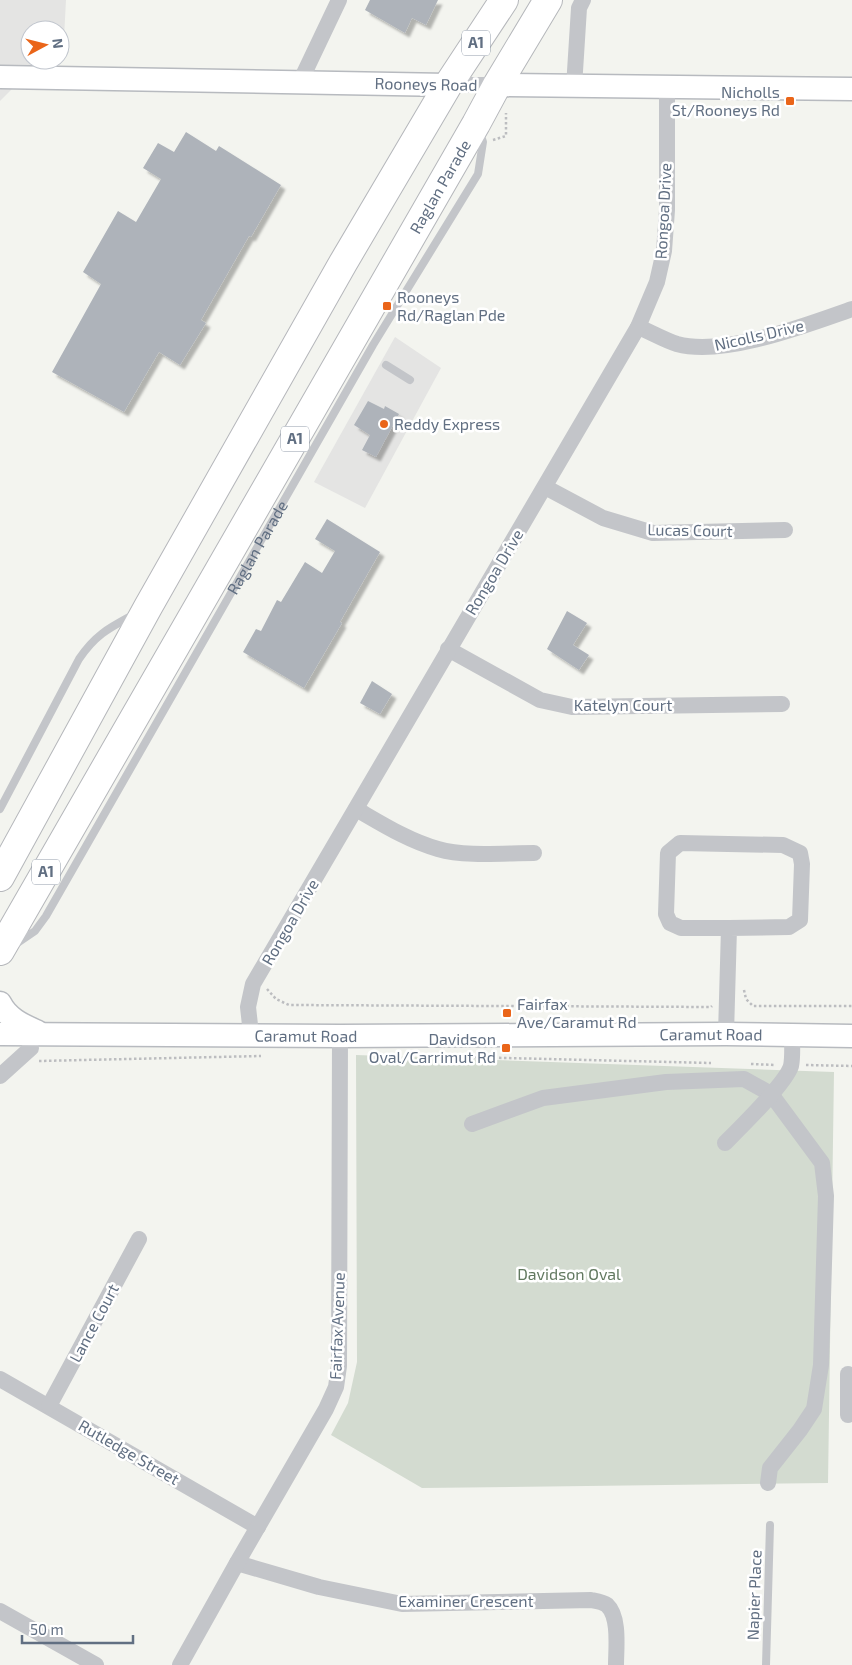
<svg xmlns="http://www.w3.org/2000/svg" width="852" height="1665" font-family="'Exo 2',sans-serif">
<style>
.built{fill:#e4e4e3}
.green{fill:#d3dbd0}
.building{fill:#aeb3ba;filter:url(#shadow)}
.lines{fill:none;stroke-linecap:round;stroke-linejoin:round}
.secondary-casing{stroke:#b7babf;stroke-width:25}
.highway-casing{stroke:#b5b7bb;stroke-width:30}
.path{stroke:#bcbdc0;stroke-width:2.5;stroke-dasharray:2.5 2.5;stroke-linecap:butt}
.lane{stroke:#c3c5c9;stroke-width:8}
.street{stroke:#c3c5c9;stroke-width:16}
.secondary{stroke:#fff;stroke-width:22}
.highway{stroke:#fff;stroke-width:28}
.poi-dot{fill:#ea6519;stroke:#fff;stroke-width:2}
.labels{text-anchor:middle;stroke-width:5;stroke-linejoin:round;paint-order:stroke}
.shield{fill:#fff;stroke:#909aa8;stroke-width:1}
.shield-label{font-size:15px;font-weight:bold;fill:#616f82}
.street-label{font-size:16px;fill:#616f82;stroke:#fff}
.poi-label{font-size:16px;fill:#616f82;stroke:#fff;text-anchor:start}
.park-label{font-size:16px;fill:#627960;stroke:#fff}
</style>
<defs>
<filter id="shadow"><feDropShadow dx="4.5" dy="4.5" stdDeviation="1" flood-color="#0004"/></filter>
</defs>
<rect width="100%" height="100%" fill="#f3f4ef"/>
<g class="built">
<path d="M0,0H66L64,38L60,41V30H30V60H41L0,101Z"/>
<path d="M395,337L441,368L365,508L314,482Z"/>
</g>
<path class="green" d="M356,1055L834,1072L828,1483L422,1488L331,1435L348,1403L357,1362Z"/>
<g class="building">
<path d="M370,0H438L426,25L412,18L405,33L365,10Z"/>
<path d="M186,132L216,151L219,146L281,185L251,237L249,236L201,320L206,323L180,365L159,352L124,412L52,372L101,284L83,272L118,211L136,222L161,179L143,168L158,143L174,152Z"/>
<path d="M368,401L384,409L385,406L399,414L376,457L362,450L370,435L354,425Z"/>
<path d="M327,519L380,552L340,622L342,623L304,688L243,652L256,629L261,631L277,600L281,602L305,562L322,573L335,551L315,539Z"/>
<path d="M567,611L587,623L573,645L589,655L579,670L547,649Z"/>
<path d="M372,681L392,694L380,714L360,703Z"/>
</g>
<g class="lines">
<defs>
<g id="secondary">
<path d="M0,77L448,85"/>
<path d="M497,85L852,89"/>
<path d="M0,1003C8,1019 23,1025 38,1032"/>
<path id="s2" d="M0,1034L340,1036L726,1034L852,1036"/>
</g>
<g id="highway">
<path d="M0,877L148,607L343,263L448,85L504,0"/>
<path id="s3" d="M0,951L476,124L497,85L548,0"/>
</g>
</defs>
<use href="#secondary" class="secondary-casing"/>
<use href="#highway" class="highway-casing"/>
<g class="path">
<path d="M493,140L506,136V113"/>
<path d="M267,989L276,999L289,1005L711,1007L712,1006"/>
<path d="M744,990L746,999L753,1006H852"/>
<path d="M424,1056L711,1063"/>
<path d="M39,1061L261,1056"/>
<path d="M751,1064L776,1065"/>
<path d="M806,1065L852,1066"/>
</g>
<g class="lane">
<path d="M386,365L410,380"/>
<path d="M0,809L79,659C95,635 109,628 133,615"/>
<path id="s1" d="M13,946L35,931L46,916L373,345L478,174L483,142L480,133"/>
<path d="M766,1665L770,1525"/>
</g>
<g class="street">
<path d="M300,82L339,0"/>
<path d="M448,85H497"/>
<path d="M574,87L579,8L583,0"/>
<path d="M638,327C651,332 664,340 677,344C724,357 806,325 852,309"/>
<path d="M545,487L603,518L653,533L785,530"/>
<path d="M448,649L540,700L572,707L782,704"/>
<path d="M356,809C382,824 409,841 438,849C465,857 505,853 534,853"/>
<path d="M251,1034L248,1007L253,984L638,327L657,282L664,251L667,210V88"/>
<path d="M726,1034L729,928H681L670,923L666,914L668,853L680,843L783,845L800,853L802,864L800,920L789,927L729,928"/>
<path d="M0,1076L31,1048"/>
<path d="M472,1124L543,1098L666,1082L744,1079L771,1094L822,1163L826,1196L821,1365L814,1409L800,1430L770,1468L768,1483"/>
<path d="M725,1143C740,1128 786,1083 791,1066C793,1057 792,1045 792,1035"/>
<path d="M0,1379L258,1527"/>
<path d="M49,1406L139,1239"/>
<path d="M848,1415V1374"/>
<path d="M237,1563L319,1587L402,1604L591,1600C596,1601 603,1602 607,1605C620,1617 616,1649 616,1665"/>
<path d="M0,1611L96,1665"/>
<path d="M180,1665L237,1563L326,1409L336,1387L339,1366L340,1036"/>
</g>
<use href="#secondary" class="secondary"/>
<use href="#highway" class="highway"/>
</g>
<g class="poi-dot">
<rect x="785" y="96" width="10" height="10" rx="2.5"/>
<rect x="382" y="301" width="10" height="10" rx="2.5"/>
<circle cx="384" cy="424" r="5"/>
<rect x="502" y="1008" width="10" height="10" rx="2.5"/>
<rect x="501" y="1043" width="10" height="10" rx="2.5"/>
</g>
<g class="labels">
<g class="shield">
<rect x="462" y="30.5" width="28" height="25" rx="4"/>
<rect x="281" y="426.5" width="28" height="25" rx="4"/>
<rect x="32" y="859.5" width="28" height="25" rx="4"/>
</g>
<g class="shield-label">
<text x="476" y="48">A1</text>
<text x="295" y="444">A1</text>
<text x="46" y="877">A1</text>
</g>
<g class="street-label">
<text transform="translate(426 84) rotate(1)" y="6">Rooneys Road</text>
<text dy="6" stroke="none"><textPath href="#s3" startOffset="882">Raglan Parade</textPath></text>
<text transform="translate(663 211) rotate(-87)" y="6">Rongoa Drive</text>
<text transform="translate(759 335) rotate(-13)" y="6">Nicolls Drive</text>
<text transform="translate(690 530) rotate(1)" y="6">Lucas Court</text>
<text dy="6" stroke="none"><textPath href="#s1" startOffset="470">Raglan Parade</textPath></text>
<text transform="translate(494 572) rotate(-59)" y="6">Rongoa Drive</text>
<text x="623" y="711">Katelyn Court</text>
<text transform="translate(290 922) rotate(-60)" y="6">Rongoa Drive</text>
<text dy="6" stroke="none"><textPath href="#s2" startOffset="711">Caramut Road</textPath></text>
<text dy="6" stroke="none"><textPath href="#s2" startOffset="306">Caramut Road</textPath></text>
<text transform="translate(94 1323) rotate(-62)" y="6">Lance Court</text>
<text transform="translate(337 1326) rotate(-88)" y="6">Fairfax Avenue</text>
<text transform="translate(129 1452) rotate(30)" y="6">Rutledge Street</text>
<text transform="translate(754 1595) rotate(-88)" y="6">Napier Place</text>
<text x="466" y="1607">Examiner Crescent</text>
</g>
<g class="poi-label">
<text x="780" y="98" text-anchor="end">Nicholls<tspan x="780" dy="18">St/Rooneys Rd</tspan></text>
<text x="397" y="303">Rooneys<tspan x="397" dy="18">Rd/Raglan Pde</tspan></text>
<text x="394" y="430">Reddy Express</text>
<text x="517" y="1010">Fairfax<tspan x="517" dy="18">Ave/Caramut Rd</tspan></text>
<text x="496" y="1045" text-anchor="end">Davidson<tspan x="496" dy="18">Oval/Carrimut Rd</tspan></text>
</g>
<g class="park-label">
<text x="569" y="1280">Davidson Oval</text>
</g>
</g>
<g transform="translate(45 45) rotate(83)"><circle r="24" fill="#ffffff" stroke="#c0c5cd"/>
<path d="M0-4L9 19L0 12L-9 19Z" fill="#ea6519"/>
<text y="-8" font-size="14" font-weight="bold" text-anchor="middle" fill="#616f82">N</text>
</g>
<path d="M22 1635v8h111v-8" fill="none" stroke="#616f82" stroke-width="2.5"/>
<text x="30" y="1635" font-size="15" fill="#616f82" stroke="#ffffff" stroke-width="4" paint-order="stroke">50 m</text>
</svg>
